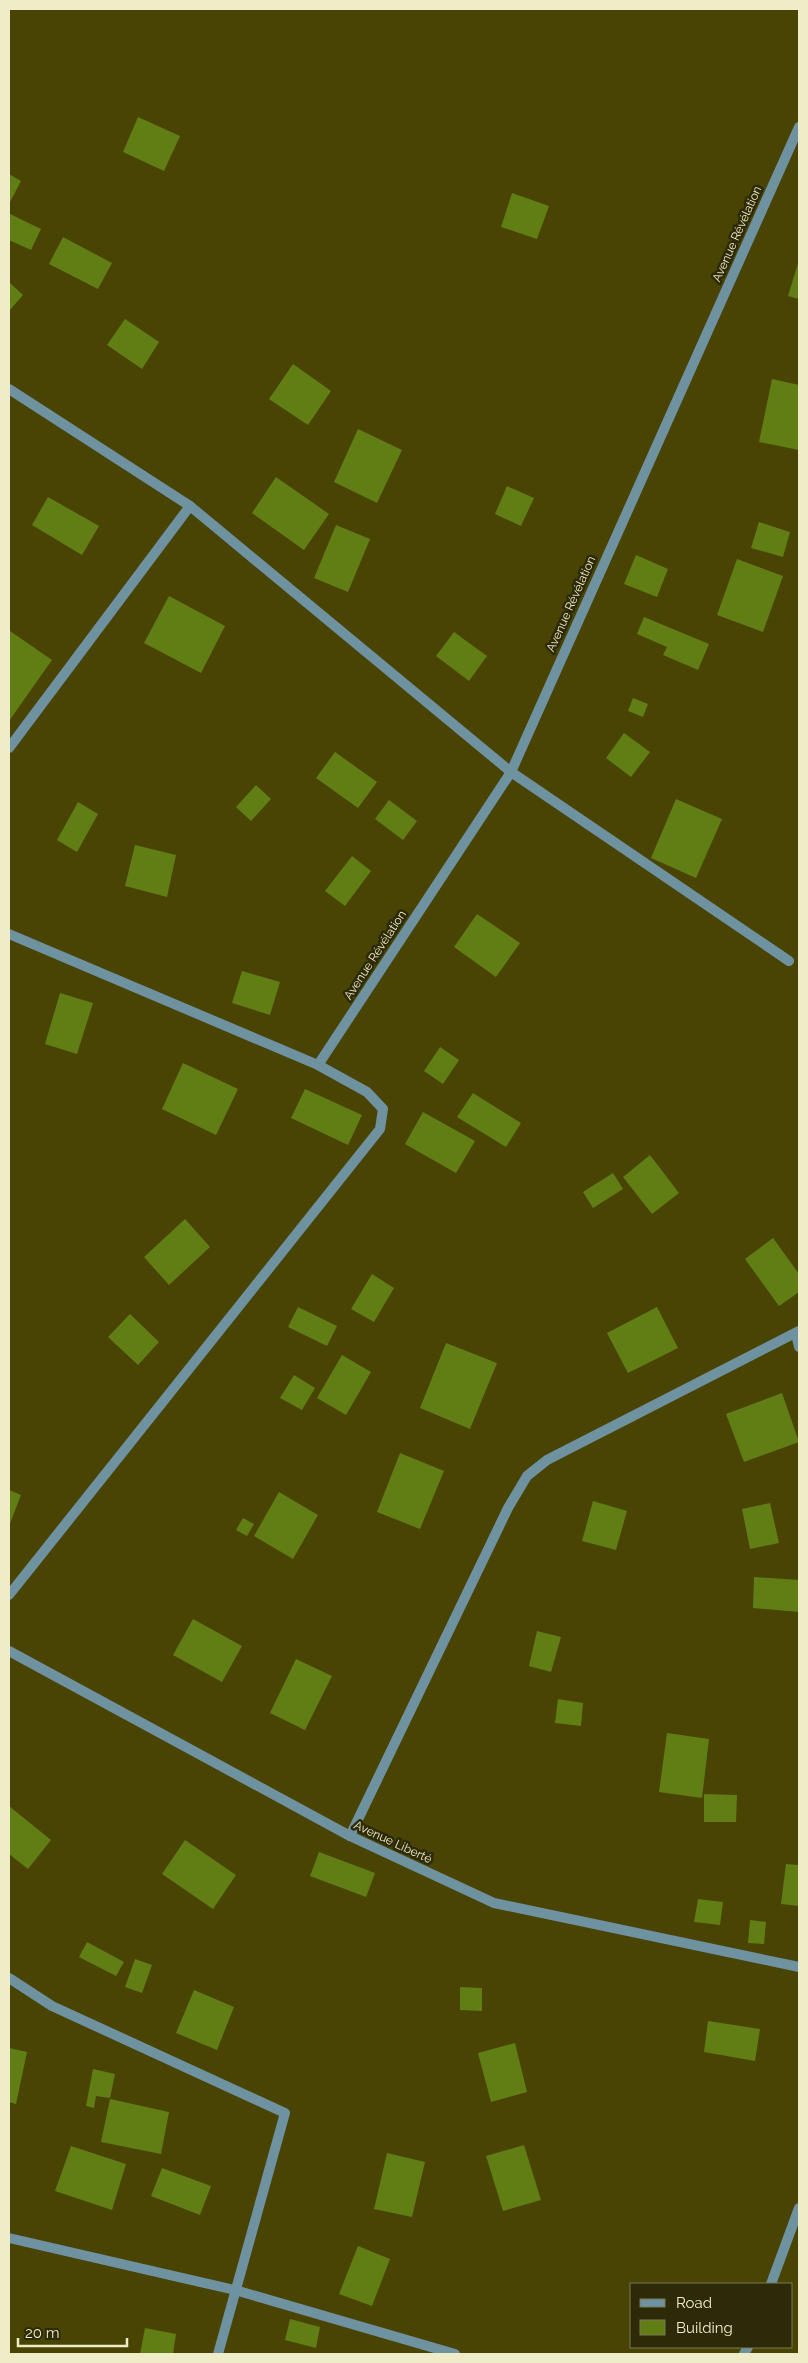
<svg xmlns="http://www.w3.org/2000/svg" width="808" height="2363" font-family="Raleway,sans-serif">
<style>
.building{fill:#617e15}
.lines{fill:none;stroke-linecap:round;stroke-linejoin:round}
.street{stroke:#6f92a0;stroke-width:10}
.labels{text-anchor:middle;stroke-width:5;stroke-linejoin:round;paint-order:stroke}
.street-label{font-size:12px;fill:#efedc7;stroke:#2c2a09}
</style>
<rect width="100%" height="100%" fill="#494403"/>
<g class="building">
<path d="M138,117L180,136L164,171L123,152Z"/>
<path d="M9,174L21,181L9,204Z"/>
<path d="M512,193L549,206L537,239L501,227Z"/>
<path d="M10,214L41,229L31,250L9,240Z"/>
<path d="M63,237L112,263L98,289L49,264Z"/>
<path d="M799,260V299L788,296Z"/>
<path d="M9,282L23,295L9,311Z"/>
<path d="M125,319L159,342L142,369L107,345Z"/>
<path d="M293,364L331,391L308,425L269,399Z"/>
<path d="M772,379L799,385V450L759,442Z"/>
<path d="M358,429L402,450L377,503L334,482Z"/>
<path d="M276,477L329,514L304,550L252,513Z"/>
<path d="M507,486L534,498L521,526L495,514Z"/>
<path d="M48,497L99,526L82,555L32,525Z"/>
<path d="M759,522L790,532L783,557L751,548Z"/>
<path d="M336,525L370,539L348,592L314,578Z"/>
<path d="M636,555L668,569L657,597L624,584Z"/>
<path d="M737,559L783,576L763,632L717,615Z"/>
<path d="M169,596L225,626L201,673L144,643Z"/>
<path d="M644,617L709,644L698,670L663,655L667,647L637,634Z"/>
<path d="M10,631L52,660L9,721V632Z"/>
<path d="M454,632L487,656L469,681L436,656Z"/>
<path d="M633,698L648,704L643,717L628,711Z"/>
<path d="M624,733L650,752L631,777L606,758Z"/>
<path d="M335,752L377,782L358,808L316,778Z"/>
<path d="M256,785L271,799L251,821L236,807Z"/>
<path d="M676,799L722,819L696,878L651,858Z"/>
<path d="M389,800L417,821L403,840L375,819Z"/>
<path d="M78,802L98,814L77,852L57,840Z"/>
<path d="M135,845L176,855L167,897L125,886Z"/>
<path d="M352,856L371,871L345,906L325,891Z"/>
<path d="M477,914L520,943L496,977L454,947Z"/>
<path d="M242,971L280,982L270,1015L232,1003Z"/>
<path d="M60,993L93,1003L77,1054L45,1044Z"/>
<path d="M440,1047L459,1060L443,1084L424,1071Z"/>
<path d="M183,1063L238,1089L216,1135L162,1109Z"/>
<path d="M305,1089L362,1115L348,1145L291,1118Z"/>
<path d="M473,1093L521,1123L506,1147L457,1117Z"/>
<path d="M423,1112L475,1141L456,1173L405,1144Z"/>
<path d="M650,1155L679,1193L652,1214L623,1177Z"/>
<path d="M613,1173L623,1189L593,1208L583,1192Z"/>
<path d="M185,1219L210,1247L169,1285L144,1257Z"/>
<path d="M773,1238L799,1274V1292L779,1306L745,1259Z"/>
<path d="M372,1274L394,1288L374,1322L351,1309Z"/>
<path d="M298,1307L337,1326L327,1346L288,1327Z"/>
<path d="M657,1307L678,1348L628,1373L607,1333Z"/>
<path d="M130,1314L159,1342L138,1365L108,1337Z"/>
<path d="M446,1343L497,1363L470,1429L420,1408Z"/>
<path d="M342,1355L371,1372L346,1415L317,1398Z"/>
<path d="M294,1375L315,1388L302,1410L280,1398Z"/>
<path d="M782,1393L799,1442L744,1462L726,1414Z"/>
<path d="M400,1453L444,1471L420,1529L377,1512Z"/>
<path d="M9,1490L21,1495L9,1526Z"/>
<path d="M279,1492L318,1515L293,1559L254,1536Z"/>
<path d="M593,1501L627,1511L616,1550L582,1541Z"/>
<path d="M770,1503L779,1543L750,1549L742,1509Z"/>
<path d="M243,1518L254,1524L247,1536L236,1530Z"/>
<path d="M754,1577L799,1580V1612L753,1608Z"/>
<path d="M193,1619L242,1646L222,1682L173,1655Z"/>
<path d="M537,1631L561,1637L551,1672L529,1666Z"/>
<path d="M296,1659L332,1676L305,1730L270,1713Z"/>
<path d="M558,1699L583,1703L581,1726L555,1723Z"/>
<path d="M667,1733L709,1739L702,1798L659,1792Z"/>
<path d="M704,1794L737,1795L736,1822H704Z"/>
<path d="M9,1806L51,1840L28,1869L9,1854Z"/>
<path d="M185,1840L236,1875L213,1909L162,1874Z"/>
<path d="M319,1852L375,1873L366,1897L310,1876Z"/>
<path d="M786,1864L799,1865V1906L781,1904Z"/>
<path d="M698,1899L723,1902L720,1925L694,1922Z"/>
<path d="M750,1920L766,1922L764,1944L748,1943Z"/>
<path d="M87,1942L124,1962L116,1976L79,1957Z"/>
<path d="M135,1959L152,1965L142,1993L125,1987Z"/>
<path d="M460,1987L482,1988V2011L460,2010Z"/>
<path d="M194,1990L234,2007L217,2050L176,2033Z"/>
<path d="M708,2021L760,2029L755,2061L704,2052Z"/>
<path d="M515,2043L527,2092L491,2102L478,2053Z"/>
<path d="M9,2048L27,2052L16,2104L9,2102Z"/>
<path d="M93,2069L115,2074L110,2098L96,2096L94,2108L86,2106Z"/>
<path d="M110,2099L169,2112L161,2154L101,2142Z"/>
<path d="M524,2145L541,2200L503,2211L486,2156Z"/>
<path d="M71,2146L126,2164L112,2210L55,2191Z"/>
<path d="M387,2153L425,2162L412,2217L374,2209Z"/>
<path d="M162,2168L211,2186L200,2215L151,2196Z"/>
<path d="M358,2246L390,2259L372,2306L339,2294Z"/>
<path d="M290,2319L320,2327L316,2348L285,2340Z"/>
<path d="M145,2328L176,2334L173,2354H140Z"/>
</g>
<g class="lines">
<g class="street">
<path d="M9,389L190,506L511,772L789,961"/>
<path d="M9,748L190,506"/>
<path d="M9,934L318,1065L367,1092L383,1109L380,1129L9,1595"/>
<path d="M318,1065L511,772L799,127"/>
<path d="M796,1334L799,1347"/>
<path d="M9,1651L350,1836L494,1903L799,1967"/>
<path d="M350,1836L508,1508L527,1476L547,1460L799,1331"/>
<path d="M9,1978L52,2006L285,2113L218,2354"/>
<path d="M9,2238L235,2290L455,2354"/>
<path d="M771,2284L799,2208"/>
<path d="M744,2354L748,2347"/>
</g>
</g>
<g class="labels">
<g class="street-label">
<text transform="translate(737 234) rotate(-66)" y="4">Avenue Révélation</text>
<text transform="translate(571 604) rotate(-66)" y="4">Avenue Révélation</text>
<text transform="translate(375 955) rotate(-57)" y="4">Avenue Révélation</text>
<text transform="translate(393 1842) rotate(25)" y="4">Avenue Liberté</text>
</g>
</g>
<rect width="808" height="2363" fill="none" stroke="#efedc7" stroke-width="20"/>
<rect x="630" y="2283" width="162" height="65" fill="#2c2a09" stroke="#7a7855"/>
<rect x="640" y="2299" width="25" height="8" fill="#6f92a0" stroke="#7a7855"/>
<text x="676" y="2308" font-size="15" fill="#efedc7">Road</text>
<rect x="640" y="2320" width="25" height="15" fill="#617e15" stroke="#7a7855"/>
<text x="676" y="2333" font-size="15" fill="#efedc7">Building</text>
<path d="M18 2338v8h109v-8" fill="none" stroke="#efedc7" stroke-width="2.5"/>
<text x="25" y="2338" font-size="15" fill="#efedc7" stroke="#2c2a09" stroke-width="4" paint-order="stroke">20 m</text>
</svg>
